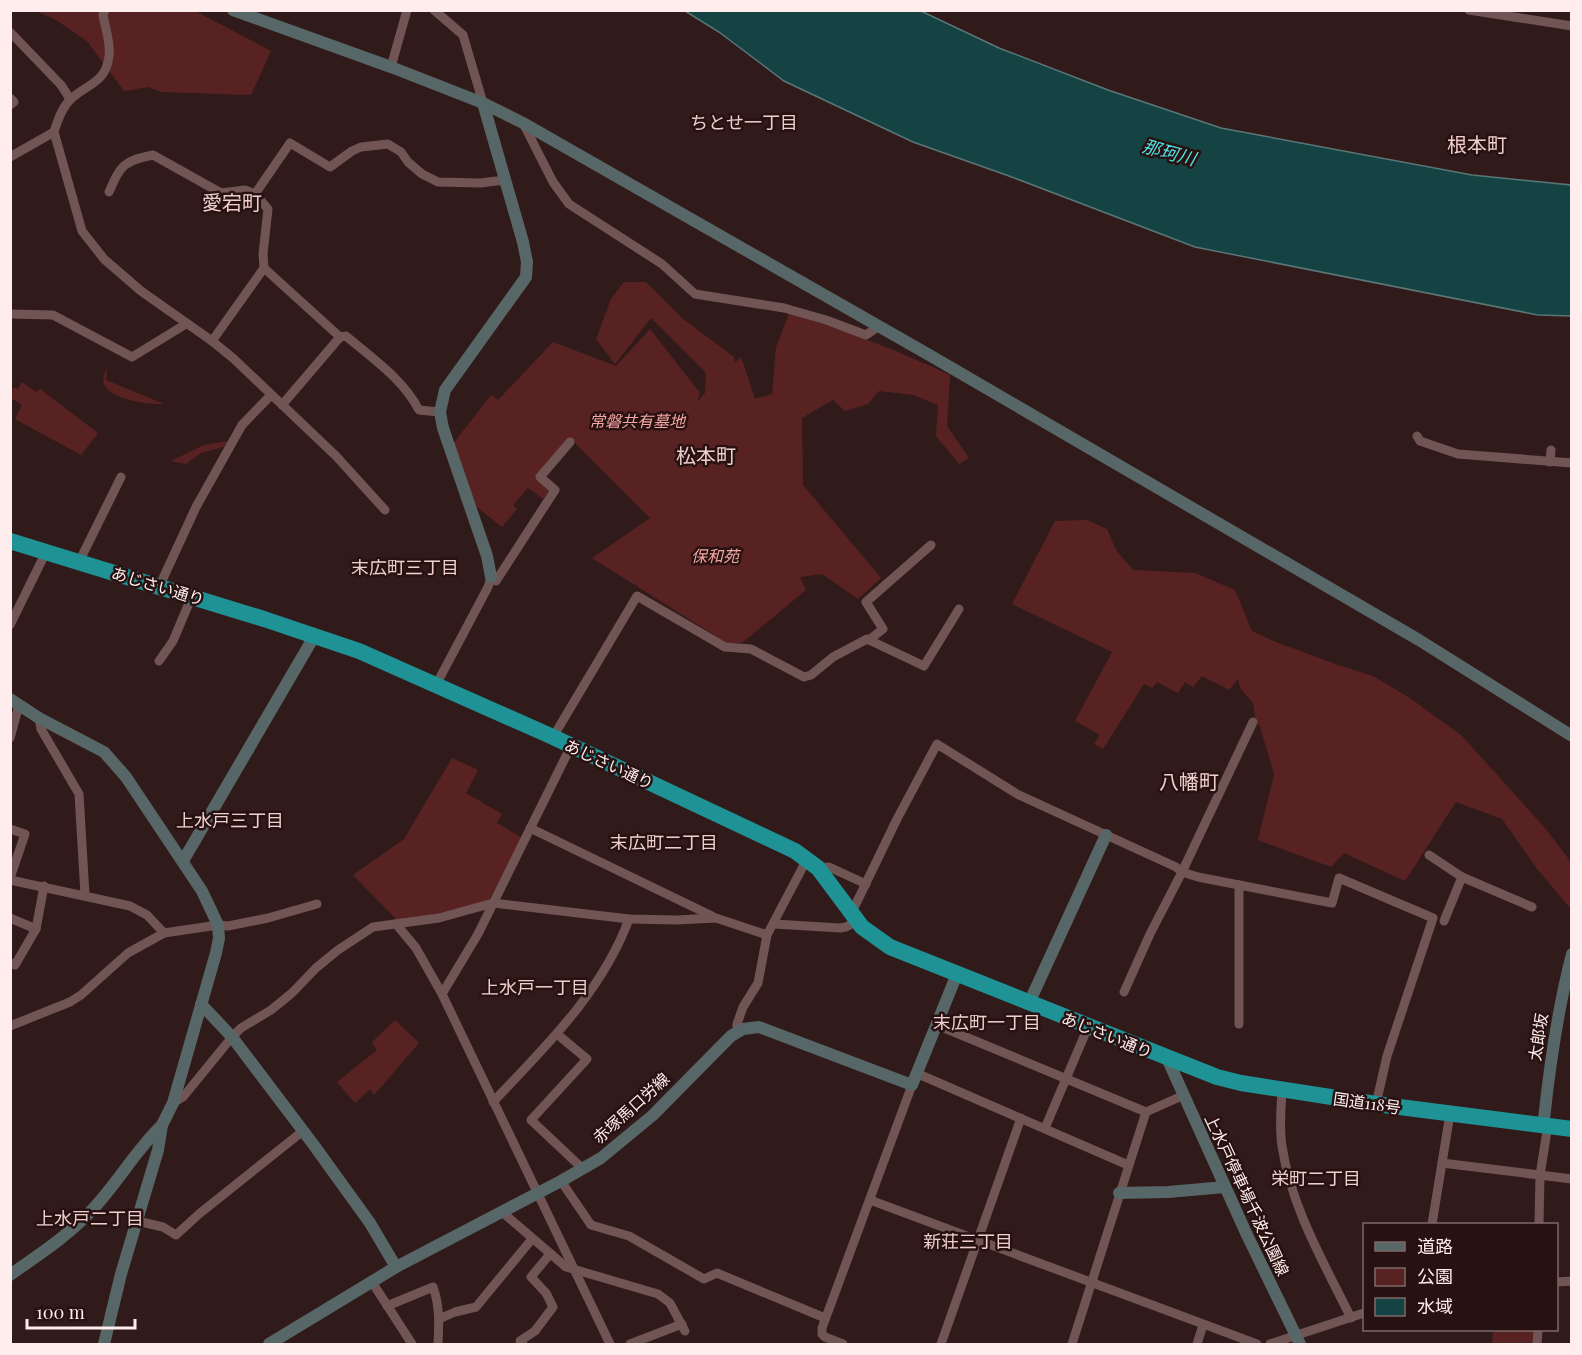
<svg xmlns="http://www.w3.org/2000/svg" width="1582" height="1355" font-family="'Playfair Display','Noto Sans JP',serif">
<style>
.green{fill:#592222}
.water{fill:#154344;stroke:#5b7676;stroke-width:1.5}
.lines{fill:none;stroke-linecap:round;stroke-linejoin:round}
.street{stroke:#705554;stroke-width:9}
.secondary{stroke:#576767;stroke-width:12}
.highway{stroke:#1e9294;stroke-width:16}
.labels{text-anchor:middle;stroke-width:5;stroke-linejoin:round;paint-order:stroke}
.park-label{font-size:16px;font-style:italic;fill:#f4a7a4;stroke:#271111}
.street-label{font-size:16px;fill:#feedec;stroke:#271111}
.neighbourhood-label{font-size:18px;fill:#efcfcd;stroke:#271111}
.water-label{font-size:18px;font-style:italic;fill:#4de1e3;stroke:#271111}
.quarter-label{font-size:20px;fill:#efcfcd;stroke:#271111}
</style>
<rect width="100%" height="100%" fill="#311b1a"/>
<g class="green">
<path d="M36,11H195L271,51L251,95L162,92L148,87L124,91L87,41L56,20Z"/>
<path d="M624,282H646L683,319L734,357L735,363L741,357L755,399L772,394L776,347L789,314C844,329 898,351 950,375L947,426L969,458L959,464L936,436L938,405L913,395L879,391L868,404L845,411L833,400L802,418L803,485L881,578L858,599L822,574L800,577L806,590L742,643H727L592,558L650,518L570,438L536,480L549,490L543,499L528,488L513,505L517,509L502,527L473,504L453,444L491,395L498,400L553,342L616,366L650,329L700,393L697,402L705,393L706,373L651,318L615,364L596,339L611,299Z"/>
<path d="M107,369L106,380L164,404C148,405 88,398 107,369Z"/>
<path d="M22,382L36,392L40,389L98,433L81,455L15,419L22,405L11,398L13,387L18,389Z"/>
<path d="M228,441L223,447L201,453L186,464L171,461L204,445Z"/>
<path d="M1087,520L1107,529L1116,550L1133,570L1195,573L1235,590L1252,631L1276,642L1338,665L1373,676L1410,698L1462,736L1546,829L1571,862V909L1538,870L1502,819L1456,802L1405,881L1344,853L1331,867L1258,840L1274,774L1260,727L1255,718L1253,703L1240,688L1235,666L1238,679L1229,690L1202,676L1193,687L1185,682L1178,693L1157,682L1152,688L1144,684L1103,749L1094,744L1100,735L1075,721L1112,652L1012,604L1055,521Z"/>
<path d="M452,758L478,770L466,793L502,814L497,823L522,838L489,900L452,913L398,921L353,875L404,839Z"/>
<path d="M395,1020L419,1043L374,1095L370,1089L355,1103L337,1082L377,1050L372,1042Z"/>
<path d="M1493,1330H1534V1344H1492Z"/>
</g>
<path class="water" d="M685,11H921L999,48L1108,90L1221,128L1472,175L1571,185V316L1538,315L1195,247L1009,176L913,142L784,81L719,32Z"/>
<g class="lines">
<g class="street">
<path d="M105,10L103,15C105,27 111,43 109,56C106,83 87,84 71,99C63,106 57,122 54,132L82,231L104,259L141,291L212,341L234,359L336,456L385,510"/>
<path d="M434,10L463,35L483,103"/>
<path d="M1469,10L1572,26"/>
<path d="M10,32L61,85L70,99"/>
<path d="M391,67L407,10"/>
<path d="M10,98L14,102L10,105"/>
<path d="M523,123L553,182L569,204L662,264L695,294L784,308L826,320L866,335L879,326"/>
<path d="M10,157L54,132"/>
<path d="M109,192C121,165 123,161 153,155L221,193L245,190L255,194L268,209L263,254L264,268"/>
<path d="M255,194L290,143L330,167L352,151L361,147L388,144L401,152L408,162L422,174L438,182L480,183L505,180"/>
<path d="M10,314L53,315L132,357L186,324"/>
<path d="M212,341L264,268L340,337L346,336C372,358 403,379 419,410L440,412"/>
<path d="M282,405L340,337"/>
<path d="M1417,436L1420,441L1458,454L1572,463"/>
<path d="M1550,462L1551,450"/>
<path d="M79,562L121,477"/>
<path d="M496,581L555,490L540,477L570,442"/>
<path d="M159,587L196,507L233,441L242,425L271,395"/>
<path d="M10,625L46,552"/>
<path d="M869,640L883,629L866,602L931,545"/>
<path d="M159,661L173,641L192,596"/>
<path d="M436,685L488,587L491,577"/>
<path d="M39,718L41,729L79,794L85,895"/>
<path d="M553,737L637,596L725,647L751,649L804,677L811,675L833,657L867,639L924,666L959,609"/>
<path d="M10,738L19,705"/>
<path d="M530,828L712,916"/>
<path d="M10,829L25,834L10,878"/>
<path d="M1429,855L1462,877L1532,907"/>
<path d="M818,868L829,867L866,884"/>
<path d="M10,880L130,906L147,915L164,933"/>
<path d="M1239,885V1024"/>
<path d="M852,912L897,819L937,744L1017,794L1176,867L1182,872L1198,877L1332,903L1339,878L1433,918L1387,1056L1376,1104"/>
<path d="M10,918L36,929"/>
<path d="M1444,921L1462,877"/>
<path d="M396,924L416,948L442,994L610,1344"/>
<path d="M774,924L840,928L846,927L857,921"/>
<path d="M10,963L15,965L36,929L44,886"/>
<path d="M1124,992L1150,934L1182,872L1253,722"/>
<path d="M442,994L478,934L571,746"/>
<path d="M937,1025L1146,1112"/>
<path d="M10,1026L70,1002L81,995L128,953L164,933L218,925L228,926L268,918L317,904"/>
<path d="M737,1031V1024L743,1007L758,983L767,935L807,859"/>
<path d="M557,1034L587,1059L531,1120L583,1169"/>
<path d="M916,1073L1128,1165"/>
<path d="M1282,1090C1281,1109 1279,1128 1282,1146C1291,1207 1324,1263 1351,1318"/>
<path d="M493,1102C546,1046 602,992 629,919"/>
<path d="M173,1103L183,1097L232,1037L241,1028L271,1010L292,993L316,968L338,950L373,927L439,918L493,903L629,919L676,920L716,918L767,935"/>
<path d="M1045,1128L1088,1027"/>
<path d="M1442,1163L1572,1179"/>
<path d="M561,1181L591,1225L629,1236L704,1279L717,1273L825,1318"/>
<path d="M870,1200L1257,1344"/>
<path d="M502,1212L566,1267L658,1294L670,1303L685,1331"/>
<path d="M137,1221L163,1227L176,1235L199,1214L303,1131"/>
<path d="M1432,1224L1450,1114"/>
<path d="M1539,1224L1540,1175L1547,1131L1545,1125"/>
<path d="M372,1282L412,1344"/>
<path d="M1556,1282L1572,1281"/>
<path d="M387,1306L433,1287C440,1306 439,1325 438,1344"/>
<path d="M439,1319L455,1312L476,1307L532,1239"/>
<path d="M523,1344L520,1341L535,1331L553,1307L546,1293L531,1277L550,1254"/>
<path d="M630,1344L682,1324"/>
<path d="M843,1344L825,1337L822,1334V1328L912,1085"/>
<path d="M941,1344L1021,1118"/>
<path d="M1072,1344L1146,1112L1184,1095"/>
<path d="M1197,1344L1203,1325"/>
<path d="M1270,1344L1364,1313"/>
<path d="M1537,1344L1538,1330"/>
</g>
<g class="secondary">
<path d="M233,10L391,67L483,103L523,123L931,356L1419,640L1572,736"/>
<path d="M483,103L523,242L527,262L526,277L445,390L440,412L443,428L487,556L491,577"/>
<path d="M10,699L39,718L104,752L126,777L202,891L218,925L219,938L216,953L173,1103L162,1125L158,1150L121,1274L104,1344"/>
<path d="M183,861L315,635"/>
<path d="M1029,1003L1106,835"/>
<path d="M201,1004L232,1037L313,1144L370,1223L396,1267"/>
<path d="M1167,1058L1247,1235L1300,1344"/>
<path d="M1545,1125L1544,1119C1550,1063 1558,1008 1572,954"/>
<path d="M1119,1193L1168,1192L1225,1187"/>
<path d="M10,1275C38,1255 68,1236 91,1211C117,1184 135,1151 162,1125"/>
<path d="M269,1344L396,1267L561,1181L601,1158L653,1115L731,1036L743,1029L759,1027L912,1085L957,974"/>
</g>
<path class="highway" d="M10,541L264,619L359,651L553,737L795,851L818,868L862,927L890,947L1217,1077L1241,1083L1376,1104L1572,1129"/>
</g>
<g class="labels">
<g class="park-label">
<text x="637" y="427">常磐共有墓地</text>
<text x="715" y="562">保和苑</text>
</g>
<g class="street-label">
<text transform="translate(158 586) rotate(17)" y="6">あじさい通り</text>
<text transform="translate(609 764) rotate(25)" y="6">あじさい通り</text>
<text transform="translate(1107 1035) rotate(22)" y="6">あじさい通り</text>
<text transform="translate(1538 1037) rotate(-81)" y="6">太郎坂</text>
<text transform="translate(1367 1103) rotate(8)" y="6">国道118号</text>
<text transform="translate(631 1108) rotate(-42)" y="6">赤塚馬口労線</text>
<text transform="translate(1247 1195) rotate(65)" y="6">上水戸停車場千波公園線</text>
</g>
<g class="neighbourhood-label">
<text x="744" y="129">ちとせ一丁目</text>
<text x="405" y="574">末広町三丁目</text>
<text x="230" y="827">上水戸三丁目</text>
<text x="664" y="849">末広町二丁目</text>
<text x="535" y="994">上水戸一丁目</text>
<text x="987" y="1029">末広町一丁目</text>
<text x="1316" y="1185">栄町二丁目</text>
<text x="90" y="1225">上水戸二丁目</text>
<text x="968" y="1248">新荘三丁目</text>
</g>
<g class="water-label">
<text transform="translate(1169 153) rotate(15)" y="6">那珂川</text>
</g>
<g class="quarter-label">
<text x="1477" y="152">根本町</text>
<text x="232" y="210">愛宕町</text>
<text x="706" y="463">松本町</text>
<text x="1189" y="789">八幡町</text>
</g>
</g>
<rect width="1582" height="1355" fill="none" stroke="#feedec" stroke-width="24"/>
<rect x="1363" y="1223" width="195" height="108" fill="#271111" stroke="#7d6969" stroke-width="1.5"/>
<rect x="1375" y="1242" width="30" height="9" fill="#576767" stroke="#7d6969" stroke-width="1.5"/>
<text x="1417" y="1253" font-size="18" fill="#feedec">道路</text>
<rect x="1375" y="1268" width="30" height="18" fill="#592222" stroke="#7d6969" stroke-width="1.5"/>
<text x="1417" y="1283" font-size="18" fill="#feedec">公園</text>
<rect x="1375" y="1298" width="30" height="18" fill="#154344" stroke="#7d6969" stroke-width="1.5"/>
<text x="1417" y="1313" font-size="18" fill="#feedec">水域</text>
<path d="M27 1319v9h108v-9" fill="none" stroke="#feedec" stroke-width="3"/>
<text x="36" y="1319" font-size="18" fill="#feedec" stroke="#271111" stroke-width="4.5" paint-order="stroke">100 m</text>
</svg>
